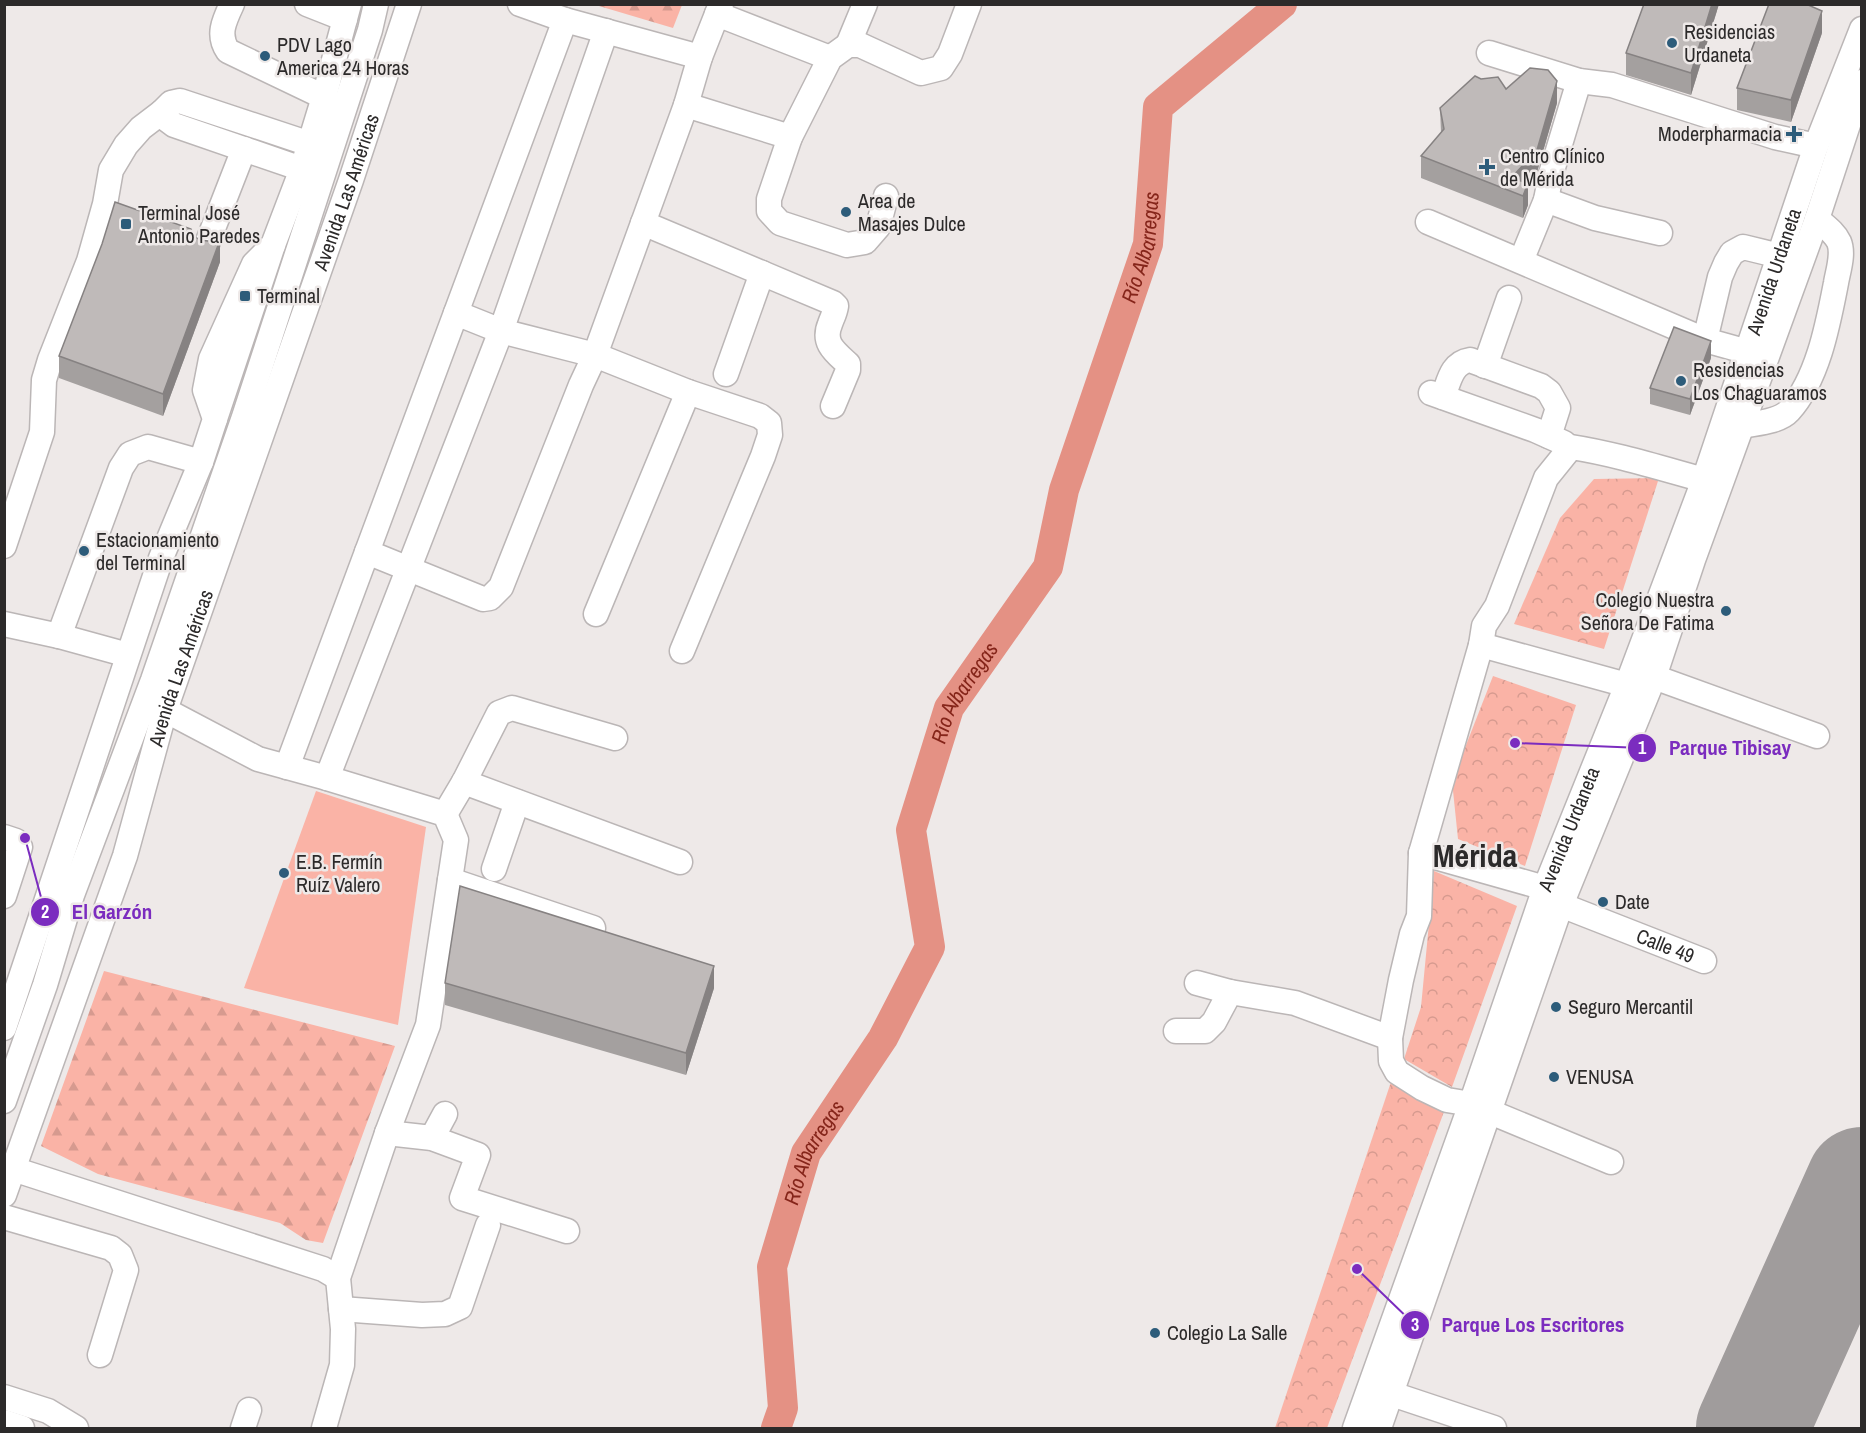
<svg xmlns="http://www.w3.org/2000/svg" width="1866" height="1433" font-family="'Archivo Narrow',sans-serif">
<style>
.forest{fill:url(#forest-firs)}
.park{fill:url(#park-crowns)}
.garden{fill:#fab3a6}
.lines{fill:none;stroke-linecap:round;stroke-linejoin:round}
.river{stroke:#e49184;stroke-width:30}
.runway{stroke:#a09c9c;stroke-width:112}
.minor-casing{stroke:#bbb6b6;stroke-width:27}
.minor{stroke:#fff;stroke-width:24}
.wall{fill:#a4a09f}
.shaded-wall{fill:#868282}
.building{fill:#bfbab9;stroke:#868282;stroke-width:1.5}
.poi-dot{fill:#2d5c7a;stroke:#eee9e8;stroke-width:2}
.labels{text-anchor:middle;stroke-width:5;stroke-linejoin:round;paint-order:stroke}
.poi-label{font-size:20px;fill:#2c2a2a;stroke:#eee9e8;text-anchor:start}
.street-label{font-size:20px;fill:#2c2a2a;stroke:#eee9e8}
.water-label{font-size:21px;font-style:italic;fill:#85251a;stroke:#eee9e8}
.town-label{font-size:32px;font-weight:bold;fill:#2c2a2a;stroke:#eee9e8}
.leader{fill:none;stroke:#7b2cbf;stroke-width:2}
.callout-dot{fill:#7b2cbf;stroke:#eee9e8;stroke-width:2}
.mark-label{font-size:18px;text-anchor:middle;font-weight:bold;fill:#fff}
.callout-label{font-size:21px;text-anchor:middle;font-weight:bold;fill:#7b2cbf;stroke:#eee9e8;stroke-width:5;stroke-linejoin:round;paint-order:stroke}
</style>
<defs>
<pattern id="forest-firs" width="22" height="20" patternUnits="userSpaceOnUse" patternTransform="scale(1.5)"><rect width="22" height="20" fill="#fab3a6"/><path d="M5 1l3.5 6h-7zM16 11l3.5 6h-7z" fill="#d69a8f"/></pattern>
<pattern id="park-crowns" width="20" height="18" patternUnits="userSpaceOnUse" patternTransform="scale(1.5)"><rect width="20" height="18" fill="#fab3a6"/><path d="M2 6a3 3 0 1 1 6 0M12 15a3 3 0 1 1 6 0" fill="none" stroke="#d69a8f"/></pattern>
</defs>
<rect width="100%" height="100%" fill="#eee9e8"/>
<g class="forest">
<path d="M599,5V4L682,5L673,28L599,6Z"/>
<path d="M104,971L395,1046L323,1243L306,1240L280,1223L98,1174L41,1146Z"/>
</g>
<g class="park">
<path d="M1659,478L1604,649L1514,624L1560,518L1594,479Z"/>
<path d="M1493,676L1576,705L1525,866L1458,839L1452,781Z"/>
<path d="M1434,871L1517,906L1452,1087L1404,1059L1421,1007Z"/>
<path d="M1392,1079L1445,1109L1327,1428H1275Z"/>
</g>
<path class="garden" d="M316,791L426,827L398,1025L244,988Z"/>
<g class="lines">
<path class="river" id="s1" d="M776,1428L783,1408L772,1267L806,1153L883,1038L930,947L911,830L949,708L1048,567L1064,490L1148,244L1158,107L1282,4"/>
<path class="runway" d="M1752,1428L1862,1183"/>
<defs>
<g id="minor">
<path d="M232,4C224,21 217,35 228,51L324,97"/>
<path d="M307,4L345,19"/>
<path d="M520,4L565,20L700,57"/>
<path d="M717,14L830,58"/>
<path d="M565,20L367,552L483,599L490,598L501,587L581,385L595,355L686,105L700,57L721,4"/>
<path d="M848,45L865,4"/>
<path d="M1489,53L1579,81L1612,85L1775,137L1816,146"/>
<path d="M686,105L790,137"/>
<path d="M302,169L174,125L166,119L162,112L171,103L180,101L310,144"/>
<path d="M886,196L878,227L865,242L847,245L780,223L769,211V199L790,137L830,58L848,45H860L921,73L941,68L950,54L969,4"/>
<path d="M1546,200L1595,218L1660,233"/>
<path d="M1428,222L1705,340L1748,352"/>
<path d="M643,223L833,303L836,306C835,313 832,318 830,324C822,343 835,352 848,364V370L833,406"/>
<path d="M205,249L244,149"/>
<path d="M1521,261L1546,200L1551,174L1579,81"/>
<path d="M456,313L501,331L595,355L688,392L760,416L769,423L770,435L763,456L682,651"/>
<path d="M1705,340L1720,277L1726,263L1732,253L1743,247L1780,256"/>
<path d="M1485,366L1509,298"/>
<path d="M726,374L762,273"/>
<path d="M1431,393L1535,430L1564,443"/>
<path d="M1443,397C1449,382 1451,363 1470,360L1541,386L1549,392L1558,408L1549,436"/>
<path d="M215,419L273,245L302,169L324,97L349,4"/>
<path d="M1742,426C1756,423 1779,422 1789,411C1818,379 1828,324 1836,283C1838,271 1844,254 1839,242C1835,233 1825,226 1817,219"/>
<path d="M4,546L42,432L44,380L50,360L89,261L105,204L111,170L126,145L141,128L162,112"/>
<path d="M596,614L688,392"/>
<path d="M4,624L59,636L128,655"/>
<path d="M59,636L121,468L130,454L148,447L201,462"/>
<path d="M1481,645L1627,685"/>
<path d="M1654,677L1817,736"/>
<path d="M165,710L258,759L327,778L445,814L456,840L428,1025L387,1133L338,1278L343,1329L342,1365L324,1428"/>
<path d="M287,767L367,552"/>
<path d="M327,778L501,331L606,31"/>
<path d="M464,782L680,862"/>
<path d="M445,814L464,782L499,713L512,708L615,738"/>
<path d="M4,837L16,841L20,847L4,896"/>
<path d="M1421,853L1545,888"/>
<path d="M494,869L517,802"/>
<path d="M450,880L593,928"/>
<path id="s2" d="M1561,905L1704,961"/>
<path d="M1197,983L1230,992"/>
<path d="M4,1028L161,558L201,462L215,419L205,390L211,359L254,264L273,245"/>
<path d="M1176,1031H1205L1214,1022L1230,992L1295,1003L1390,1038"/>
<path d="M4,1101L45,985L72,895L153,680L244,417L370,30L376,4"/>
<path d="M387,1133L432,1138L478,1155L462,1198L567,1231"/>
<path d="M432,1138L445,1114"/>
<path d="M1611,1162L1471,1104L1447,1100L1422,1088L1397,1072L1391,1061L1390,1038L1401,980L1412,934L1419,916L1421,853L1481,645L1484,626L1497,606L1546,478L1571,447C1616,454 1660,468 1704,480"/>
<path d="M13,1169L323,1269L338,1278"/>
<path id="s3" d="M4,1195L125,856L165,710L351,180L409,4"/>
<path d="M4,1217L111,1248L120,1255L126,1270L100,1355"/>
<path d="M341,1309L422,1315L445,1314L460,1307L488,1225"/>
<path d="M1392,1394L1494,1428"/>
<path d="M4,1397L48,1411L76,1428"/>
<path d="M4,1422L22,1428"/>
<path d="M243,1428L249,1410"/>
<path id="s4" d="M1355,1428L1471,1104L1545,888L1627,685L1704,480L1816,146L1862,29"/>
<path d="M1379,1428L1561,905L1654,677L1693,560L1817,219L1862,82"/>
</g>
</defs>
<use href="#minor" class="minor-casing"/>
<use href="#minor" class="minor"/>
</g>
<g class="wall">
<path d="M1719,4L1691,95L1626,75V53Z"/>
<path d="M1822,33L1791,122L1737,110V88Z"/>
<path d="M1481,79L1506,89L1557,103L1537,172L1527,183L1528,205L1523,218L1421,178V156L1441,133L1440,108Z"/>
<path d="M194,236L220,262L163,416L59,378V356Z"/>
<path d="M1711,358L1690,415L1650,404V388Z"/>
<path d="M445,983L714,988L686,1075L445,1005Z"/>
</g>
<g class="shaded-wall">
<path d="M1712,4H1719L1691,95V73Z"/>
<path d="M1822,11V33L1791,122V100Z"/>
<path d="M1557,81V103L1537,172L1517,194L1511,178Z"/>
<path d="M1528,183V205L1523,218V196Z"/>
<path d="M220,240V262L163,416V394Z"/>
<path d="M1711,341V358L1690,415V399Z"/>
<path d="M5,617V639L4,641V619Z"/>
<path d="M714,966V988L686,1075V1053Z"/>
</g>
<g class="building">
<path d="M1644,4H1712L1691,73L1626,53Z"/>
<path d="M1769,4H1806L1822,11L1791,100L1737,88Z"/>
<path d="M1530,68L1548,70L1557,81L1537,150L1511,178L1528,183L1523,196L1421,156L1444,129L1440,108L1475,76L1481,79L1498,77L1506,89Z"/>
<path d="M115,202L191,229L194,236L200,240L208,241L214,238L220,240L163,394L59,356L102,244Z"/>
<path d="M1674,327L1711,341L1690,399L1650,388Z"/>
<path d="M460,886L714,966L686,1053L445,983Z"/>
</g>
<g class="poi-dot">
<circle cx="1672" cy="43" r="6"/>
<circle cx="265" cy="56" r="6"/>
<path d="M1791 125h6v6h6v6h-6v6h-6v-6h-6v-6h6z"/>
<path d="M1484 158h6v6h6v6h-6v6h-6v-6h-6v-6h6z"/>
<circle cx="846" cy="212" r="6"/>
<rect x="120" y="218" width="12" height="12" rx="3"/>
<rect x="239" y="290" width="12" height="12" rx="3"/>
<circle cx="1681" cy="381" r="6"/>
<circle cx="84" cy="551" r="6"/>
<circle cx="1726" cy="611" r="6"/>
<circle cx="284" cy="873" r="6"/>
<circle cx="1603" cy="902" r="6"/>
<circle cx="1556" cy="1007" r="6"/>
<circle cx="1554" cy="1077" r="6"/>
<circle cx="1155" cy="1333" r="6"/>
</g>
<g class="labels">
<g class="poi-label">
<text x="1684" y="39">Residencias<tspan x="1684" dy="23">Urdaneta</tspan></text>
<text x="277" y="52">PDV Lago<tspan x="277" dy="23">America 24 Horas</tspan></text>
<text x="1782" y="141" text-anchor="end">Moderpharmacia</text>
<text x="1500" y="163">Centro Clínico<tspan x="1500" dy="23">de Mérida</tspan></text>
<text x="858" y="208">Area de<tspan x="858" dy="23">Masajes Dulce</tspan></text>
<text x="138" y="220">Terminal José<tspan x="138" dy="23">Antonio Paredes</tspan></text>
<text x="257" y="303">Terminal</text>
<text x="1693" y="377">Residencias<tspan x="1693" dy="23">Los Chaguaramos</tspan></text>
<text x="96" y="547">Estacionamiento<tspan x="96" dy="23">del Terminal</tspan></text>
<text x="1714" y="607" text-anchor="end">Colegio Nuestra<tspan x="1714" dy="23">Señora De Fatima</tspan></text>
<text x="296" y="869">E.B. Fermín<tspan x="296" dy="23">Ruíz Valero</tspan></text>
<text x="1615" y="909">Date</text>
<text x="1568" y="1014">Seguro Mercantil</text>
<text x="1566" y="1084">VENUSA</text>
<text x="1167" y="1340">Colegio La Salle</text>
</g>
<g class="street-label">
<text dy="7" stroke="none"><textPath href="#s3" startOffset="1060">Avenida Las Américas</textPath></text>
<text dy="7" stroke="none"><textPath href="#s4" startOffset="1230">Avenida Urdaneta</textPath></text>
<text dy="7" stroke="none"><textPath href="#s3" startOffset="556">Avenida Las Américas</textPath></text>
<text dy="7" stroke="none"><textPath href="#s4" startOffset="636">Avenida Urdaneta</textPath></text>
<text dy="7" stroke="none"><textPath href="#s2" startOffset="112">Calle 49</textPath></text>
</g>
<g class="water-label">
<text dy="7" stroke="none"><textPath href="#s1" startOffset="1275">Río Albarregas</textPath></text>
<text dy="7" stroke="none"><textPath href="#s1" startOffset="789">Río Albarregas</textPath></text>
<text dy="7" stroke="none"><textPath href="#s1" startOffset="285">Río Albarregas</textPath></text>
</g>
<g class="town-label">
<text x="1475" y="867">Mérida</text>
</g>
</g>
<path class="leader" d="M1515 743L1642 748M25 838L45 912M1357 1269L1415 1325"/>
<g class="callout-dot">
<circle cx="1515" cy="743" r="6"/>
<circle cx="25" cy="838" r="6"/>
<circle cx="1357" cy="1269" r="6"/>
<circle cx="1642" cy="748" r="15"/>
<circle cx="45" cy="912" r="15"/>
<circle cx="1415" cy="1325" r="15"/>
</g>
<g class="mark-label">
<text x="1642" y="754">1</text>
<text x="45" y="918">2</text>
<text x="1415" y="1331">3</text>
</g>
<g class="callout-label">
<text x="1730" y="755">Parque Tibisay</text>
<text x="112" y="919">El Garzón</text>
<text x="1533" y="1332">Parque Los Escritores</text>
</g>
<rect width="1866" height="1433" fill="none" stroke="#2c2a2a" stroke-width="12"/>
</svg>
